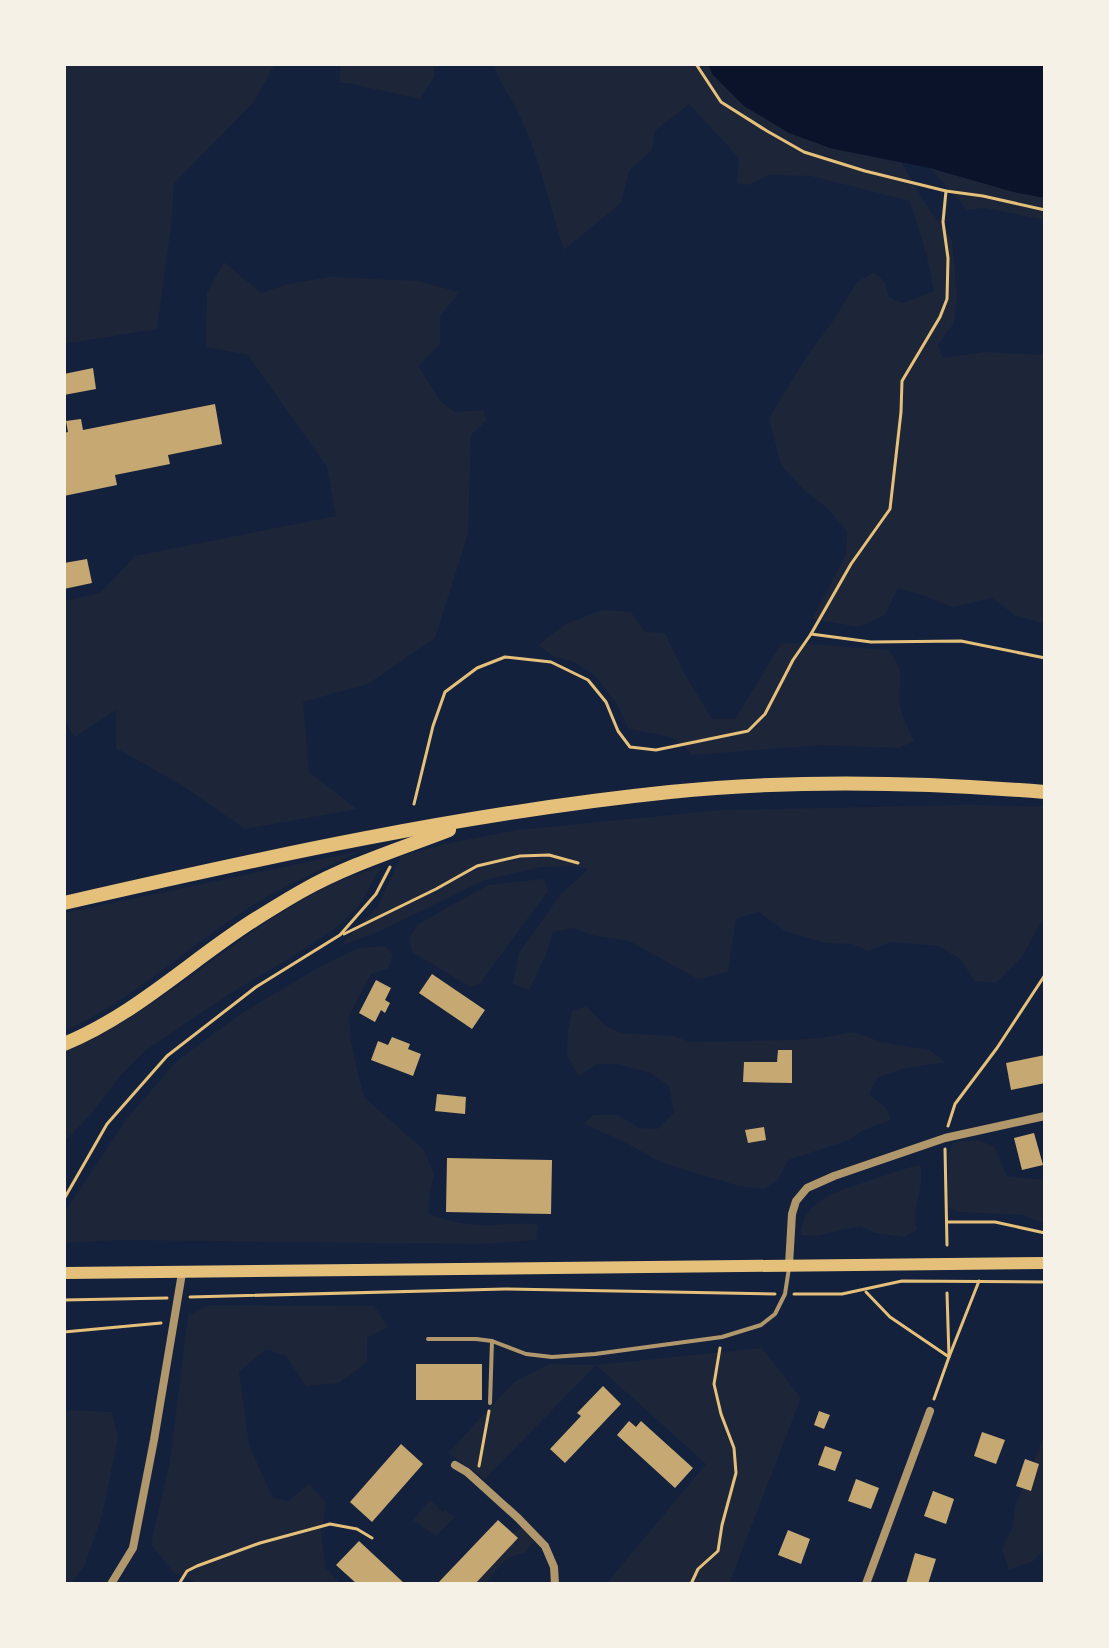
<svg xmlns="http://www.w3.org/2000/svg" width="1109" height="1648" font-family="'IBM Plex Serif',serif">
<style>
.green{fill:#1d2539}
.water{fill:#0b132b}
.building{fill:#c6a872}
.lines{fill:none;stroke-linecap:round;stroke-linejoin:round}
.path{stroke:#e5c07b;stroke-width:3}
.service{stroke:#b1986c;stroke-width:4}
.minor{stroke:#b1986c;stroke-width:8}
.secondary{stroke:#e5c07b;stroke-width:12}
.trunk{stroke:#e5c07b;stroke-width:14}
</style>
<rect width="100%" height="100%" fill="#14213d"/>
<g class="green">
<path d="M64,64H275L254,102L174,183L172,218L157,329L64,344Z"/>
<path d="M341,64H434V77L420,99L347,83H339Z"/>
<path d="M494,64H708L713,75L830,148L902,163L923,200L952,241L957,296L954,323L938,345L943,358L984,352L1045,355V624L1016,616L992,598L952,607L925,596L898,588L885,615L859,627L812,619L846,555L847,531L827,508L805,491L781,465L769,418L807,356L833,321L857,282L875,272L885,283L889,297L902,303L934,291L927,256L910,201L811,176L770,175L748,185L737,183L739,158L689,104L655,131L652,150L629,171L621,203L564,250C549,205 540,158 519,114C511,97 498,82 494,64Z"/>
<path d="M930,168L1014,192L1045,198V220L985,208L967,210Z"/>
<path d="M224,262L261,293L289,284L329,277L418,281L459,292L440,317V344L418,366L441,402L455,412L483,410L487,420L471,435L468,534L435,638L368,684L303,702L309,772L357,809L245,829L183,786L116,748V710L75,737L64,720V601L100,593L135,556L336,516L327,467L248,355L206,347L207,293Z"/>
<path d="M601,610L631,612L645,632L665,633L684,673L712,719H735L781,644L794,643L888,650C910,675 895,687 901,711C904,721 910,731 914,741L899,748L822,745L692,755C688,751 683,745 678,741C669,734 642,733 628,728L617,704L594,675L573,661L554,657L538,645L564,625Z"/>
<path d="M969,805L1045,807V904L1042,921L1021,958L996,983L975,981L960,959L939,946L891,942L868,951L852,944L825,943L785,931L759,912L736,919L728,972L698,979L629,941L591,935L574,928L553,932L546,955L529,990L513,984L519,953L560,895L588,869L574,866L541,867L485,880L378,932L340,946L378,906L401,856L445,844L517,830L618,820L723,810Z"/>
<path d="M360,851C321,870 280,887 244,911C184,950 130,1002 64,1031V913Z"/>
<path d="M381,867L359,906L337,927L295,955L228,995L146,1050L120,1076L91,1114L64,1142V1051C130,1025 187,978 245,937C288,907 330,880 381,867Z"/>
<path d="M544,879L548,891L480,983L470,987L412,952L409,938L418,924L488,885Z"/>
<path d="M384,946L393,954L388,969L371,974L349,1016L351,1041L358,1075L364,1097L424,1150L434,1173L430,1193L429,1214C450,1222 470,1226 493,1225C510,1224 521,1222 538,1225L536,1240L478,1244L117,1240L64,1243V1213L128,1117L178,1060L242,1013L321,966L359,948Z"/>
<path d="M586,1006L606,1026L620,1033L674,1036L690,1042L790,1040L820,1038L854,1032L881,1042L929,1050L945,1062L902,1069L877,1078L869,1094L886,1108L891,1120L864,1130L847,1141L788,1160L778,1180L764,1189L738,1186L660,1162L625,1142L584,1124L593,1115H618L639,1128L657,1129L674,1113L669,1086L651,1073L617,1064H597L579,1076L567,1056L568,1030L572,1011Z"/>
<path d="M976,1140L994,1146L1007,1176L1045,1180V1224L1022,1215L961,1212L948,1208V1155L953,1142Z"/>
<path d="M920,1165C926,1185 911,1206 917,1230L904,1237L875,1233L860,1226L816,1236L801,1235C802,1198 843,1190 871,1180C887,1175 903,1168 920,1165Z"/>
<path d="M209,1305L374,1306L388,1327L367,1338V1362L339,1383L306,1386L286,1356L266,1349L239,1372L249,1445L273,1498L288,1501L309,1484L326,1502L321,1537L326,1568L341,1584H196L194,1581L173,1572L151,1544L170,1461L188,1316Z"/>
<path d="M762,1348L801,1398L729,1584H606L706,1464L596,1365L485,1479L448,1453L514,1382L550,1364L596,1365Z"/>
<path d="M64,1410L112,1412L118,1437L102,1516L84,1567L70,1584H64Z"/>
<path d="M1045,1435V1549L1032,1562L1009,1570L1002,1549L1013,1526L1015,1506Z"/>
<path d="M430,1500L443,1512L445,1510L455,1517L436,1536L413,1520Z"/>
<path d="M525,1525L537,1537L524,1554C506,1554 496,1570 486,1584H475L517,1539L512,1533Z"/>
</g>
<path class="water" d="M708,64H1045V198L1014,192L930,168L830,148L789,133L744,106L713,75Z"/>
<g class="building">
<path d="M93,368L96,389L64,395V374Z"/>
<path d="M215,404L222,444L168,455L170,464L115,475L117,485L64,496V433L68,432L66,421L81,419L83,430Z"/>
<path d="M87,559L92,583L64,589V563Z"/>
<path d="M432,974L485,1010L472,1029L419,993Z"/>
<path d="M376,980L391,988L385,1000L390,1003L385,1013L381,1010L375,1022L359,1013Z"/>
<path d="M392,1037L410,1044L408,1049L421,1054L413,1076L371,1060L378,1041L388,1045Z"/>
<path d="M778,1050H792V1083L743,1082L744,1062H777Z"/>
<path d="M1045,1055V1083L1011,1090L1006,1063Z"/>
<path d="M437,1094L466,1097L465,1114L435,1111Z"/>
<path d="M764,1127L766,1140L748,1143L745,1130Z"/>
<path d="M1034,1133L1043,1165L1022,1170L1014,1138Z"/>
<path d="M447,1158L552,1160L551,1214L446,1212Z"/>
<rect x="416" y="1364" width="66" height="36"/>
<path d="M603,1386L621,1404L565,1463L550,1449L581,1416L577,1413Z"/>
<path d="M819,1411L830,1415L824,1429L814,1425Z"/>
<path d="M629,1421L636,1427L641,1421L693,1468L675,1488L617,1435Z"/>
<path d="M982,1432L1005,1440L996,1464L974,1456Z"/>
<path d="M401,1444L423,1464L372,1522L350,1502Z"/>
<path d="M825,1446L842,1452L835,1471L818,1465Z"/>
<path d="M1025,1459L1039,1464L1031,1491L1016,1486Z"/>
<path d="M856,1479L879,1488L871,1509L848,1501Z"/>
<path d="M933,1491L954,1499L946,1524L924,1516Z"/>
<path d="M498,1520L518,1538L475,1584H437Z"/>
<path d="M788,1530L810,1539L801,1564L778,1555Z"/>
<path d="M359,1541L405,1584H357L336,1565Z"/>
<path d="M915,1553L936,1559L928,1584H906Z"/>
</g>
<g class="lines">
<g class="path">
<path d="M696,64L721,102L767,131L804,152L865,171L946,191L983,196L1045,210"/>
<path d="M811,634L871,642L961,641L1045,658"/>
<path d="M414,804L433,726L445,692L477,668L505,657L551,662L588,680L606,702L618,731L630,747L656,750L748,731L765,714L793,660L811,634L851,564L890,509L901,412L902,381L940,317L947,299L948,258L943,222L946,191"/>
<path d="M344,934L436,889L477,866L520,856L549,855L578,863"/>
<path d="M948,1126L955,1104L997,1048L1045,975"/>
<path d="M945,1149L947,1245"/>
<path d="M64,1199L107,1124L167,1056L256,987L340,935L376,894L390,867"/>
<path d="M947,1222H995L1045,1233"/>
<path d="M866,1292L890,1317L949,1357L979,1281"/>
<path d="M794,1294H842L902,1281L1045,1282"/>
<path d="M190,1297L505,1289L775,1294"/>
<path d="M64,1300L167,1298"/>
<path d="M64,1332L161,1323"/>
<path d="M934,1399L949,1357L947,1293"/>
<path d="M479,1466L489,1411"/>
<path d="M179,1584L187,1571L197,1566L260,1543L330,1524L357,1529L372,1538"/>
<path d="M691,1584L698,1569L718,1551L722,1525L736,1473L734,1448L721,1414L714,1384L720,1348"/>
</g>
<g class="service">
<path d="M428,1339H476L492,1341L526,1354L552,1357L595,1354L722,1337L761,1325L775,1314L785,1294L789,1268"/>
<path d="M490,1403L492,1341"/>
</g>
<g class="minor">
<path d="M789,1265L792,1214L796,1201L807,1188L834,1176L945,1138L1045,1116"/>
<path d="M455,1465L467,1472L518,1518L545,1546L554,1567L555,1584"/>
<path d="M111,1584L133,1548L154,1440L182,1273"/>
<path d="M866,1584L930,1411"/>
</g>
<path class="secondary" d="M64,1273L1045,1263"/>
<g class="trunk">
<path d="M64,903C264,857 466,813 670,792C795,779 921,782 1045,792"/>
<path d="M64,1044C135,1015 191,960 254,920C270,910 286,900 302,891C348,865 400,849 449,830"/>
</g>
</g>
<rect width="1109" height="1648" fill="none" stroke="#f6f1e7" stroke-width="132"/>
</svg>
